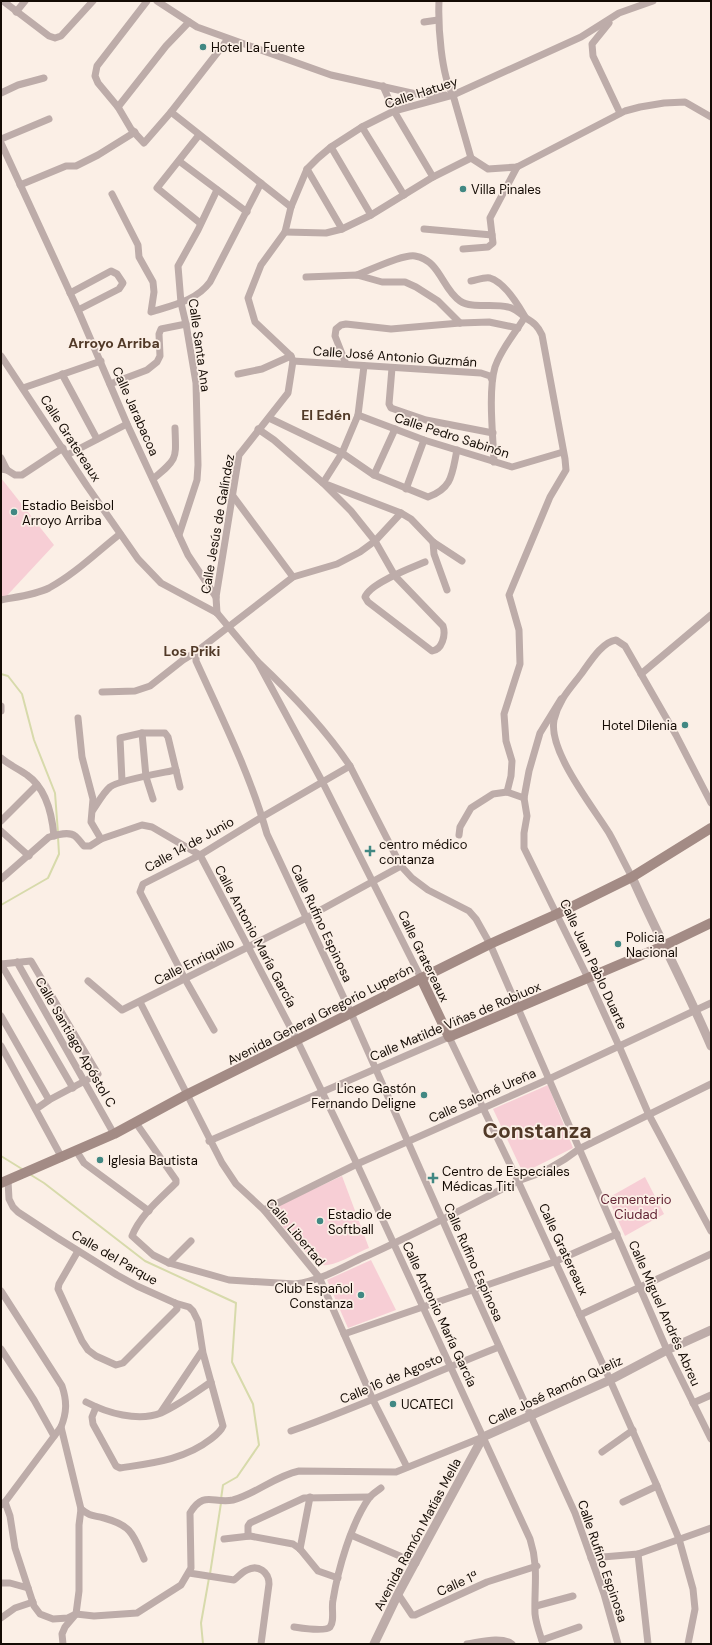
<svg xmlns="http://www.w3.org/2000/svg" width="712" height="1645" font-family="'DM Sans',sans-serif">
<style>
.green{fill:#f7ced5}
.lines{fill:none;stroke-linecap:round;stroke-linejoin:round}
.stream{stroke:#d7daab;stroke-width:2}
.minor{stroke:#bdaca9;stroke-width:7}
.tertiary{stroke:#bdaca9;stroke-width:9}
.secondary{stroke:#a38b85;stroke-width:10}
.poi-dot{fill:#418883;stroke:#fbefe6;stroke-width:1.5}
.labels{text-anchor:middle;stroke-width:3.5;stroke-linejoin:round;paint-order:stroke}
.poi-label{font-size:13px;fill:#140b04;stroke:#fbefe6;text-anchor:start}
.street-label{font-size:13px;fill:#140b04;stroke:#fbefe6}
.park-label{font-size:13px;fill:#632435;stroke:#fbefe6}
.neighbourhood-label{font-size:14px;font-weight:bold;fill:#513927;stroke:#fbefe6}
.town-label{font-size:21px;font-weight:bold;fill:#513927;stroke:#fbefe6}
</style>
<rect width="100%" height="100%" fill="#fbefe6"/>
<g class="green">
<path d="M1,478L54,545L1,602Z"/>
<path d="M548,1085L573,1148L523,1173L493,1109Z"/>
<path d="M342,1176L369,1248C358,1252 334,1267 323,1265C313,1263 290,1235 283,1227C279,1220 277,1214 275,1207Z"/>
<path d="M645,1177L664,1214L625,1236L608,1198Z"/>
<path d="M371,1260L396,1310L348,1328L327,1280Z"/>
</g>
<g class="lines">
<g class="stream">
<path d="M1,674L8,676L22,694L34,740L55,793L58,833"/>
<path d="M1,905L48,878L59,854L58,837"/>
<path d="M1,1156L22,1169"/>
<path d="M31,1175L44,1183L145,1261L236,1303L232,1362L253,1404L259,1445L237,1477L223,1485L221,1499"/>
<path d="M210,1574L221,1503"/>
<path d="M203,1644L201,1623L209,1578"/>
</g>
<g class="minor">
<path d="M3,1L49,36L55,38L61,36L93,1"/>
<path d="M147,1L97,66L95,76L98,83L118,107L131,129L144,143L171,112L228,39"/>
<path d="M157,1L197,27L331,75L416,94L445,95"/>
<path d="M439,1C438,25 441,75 453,95L471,158L488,169L517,167L625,111L640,107L664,103L685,102L711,117"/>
<path d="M16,12L25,1"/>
<path d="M424,22L438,20"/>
<path d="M609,23L592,44L593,56L620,113"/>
<path d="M383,86L394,111L433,177"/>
<path d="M1,93L18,85L44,78"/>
<path d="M118,107L166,46L189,22"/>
<path d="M171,112L291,207"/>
<path d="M362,127L404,195"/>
<path d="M199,135L157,188L200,223"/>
<path d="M1,139L49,119"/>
<path d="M1,143L78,310L127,424L188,555L216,597"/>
<path d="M331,147L371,215"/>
<path d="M179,161L247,212"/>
<path d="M307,169L342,229"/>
<path d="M20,185L66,166H76L98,155L135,132"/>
<path d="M112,194L138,245L139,257L153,282L154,292L151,312C173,305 196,301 210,282L261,183"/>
<path d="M424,229L492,235"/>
<path d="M285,232L326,233L342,229L371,215L433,177L471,158"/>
<path d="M463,249L488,247L493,243L490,218L517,167"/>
<path d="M357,275C370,270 403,254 415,256C440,260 442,289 460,301C472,309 493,303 508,307C514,308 521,314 526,318C534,323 538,326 542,335L565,459L566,470L550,497L509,595L519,630L520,664L504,714L506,741L512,761L511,776L507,792"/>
<path d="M306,277L357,275L382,282H405L416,287L438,301L460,323"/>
<path d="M471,281C477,280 484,277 490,278C504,282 517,303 524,315"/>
<path d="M70,293L111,271L117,274L123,283L119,289L78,310"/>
<path d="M1,356L87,486L138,559L161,583L217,613L257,661L323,783L421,978"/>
<path d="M293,361L481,373L490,376L492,380"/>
<path d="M346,364L335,336L336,329L341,325L346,324L391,329L460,323L489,322L518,328"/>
<path d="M364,366L358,415L342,453L323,483L401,513L411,519L433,542L462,561"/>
<path d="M392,368L389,404L391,408L426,420L493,433"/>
<path d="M62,374L97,439"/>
<path d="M238,374L262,369L291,356"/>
<path d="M110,384L147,370L157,362L160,356L159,334L161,329L186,324"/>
<path d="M23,388L101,361"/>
<path d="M358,415L424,440L512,467L563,452"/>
<path d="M269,418L342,453L374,475L428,497C453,488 452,473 457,450"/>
<path d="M258,429L274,440L323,483L351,511L375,541L395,576L443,626C446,635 442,650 432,651L368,602L365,597C370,583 411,568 425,562"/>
<path d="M67,455L127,424"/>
<path d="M1,458L7,470"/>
<path d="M494,462C493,436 488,391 495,367C501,349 515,333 525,317"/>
<path d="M1,469L7,470L15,475H22L63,448"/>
<path d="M374,475L395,429"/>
<path d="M153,479C178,458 176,460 175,428"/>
<path d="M406,489L424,440"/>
<path d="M233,496L293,577"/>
<path d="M179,535L197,480L198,465L196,383L186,324L181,303L178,266L198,230L217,190"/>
<path d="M433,542L434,554L447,590"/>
<path d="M1,600C16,597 35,595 49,588C75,574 97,552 120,534"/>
<path d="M217,613L216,597L239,455L288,393L293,361L291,356L255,322L248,298L261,265L285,232L291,207L307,169L318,158L331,147L362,127L394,111L453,95L581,37L619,13L653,1"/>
<path d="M196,652V661C222,718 250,774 267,834L351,1013L473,1289L575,1513L604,1594L618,1644"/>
<path d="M257,661C291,693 324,727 350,766L401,866L412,878L428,890L469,911L476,919L490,944L667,1350L711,1439"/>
<path d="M641,674L711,615"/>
<path d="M102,692L135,691L150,686L183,660L196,652L293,577L337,564L360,552L375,541L401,513"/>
<path d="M561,699L540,733L529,771L524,798L527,816L524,833V848L588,978L619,1046L649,1115L711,1231"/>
<path d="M1,706V711"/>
<path d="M78,718L82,757L93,799L91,822L101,839"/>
<path d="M142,733L146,777L153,799"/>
<path d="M1,758C9,765 19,769 27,775C46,788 52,814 54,836"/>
<path d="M122,781L120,738L142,733H165L168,737L180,787"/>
<path d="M93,810C98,803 103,793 110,787C119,780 162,773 176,770"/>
<path d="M1,821L37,785"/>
<path d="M1,831L29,856"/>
<path d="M459,835L460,827L471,808L493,794L507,792L524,798"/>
<path d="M632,877C624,863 617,847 609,833C593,807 548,751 554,720C559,699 570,689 582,673C590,662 602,642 616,640L625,646L676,735L711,803"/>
<path d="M1,879L49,837C56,835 69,831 75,836C78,838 81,843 84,846H90L101,839L142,825L152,827L200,855L297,1040L357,1164L530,1539C539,1567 534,1586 535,1614C536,1624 540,1634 543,1644"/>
<path d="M17,962L114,1134"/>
<path d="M1,964L31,961L98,1074L49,1100L36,1109"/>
<path d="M1,964L73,1088"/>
<path d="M88,981L122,1010L306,918L401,866"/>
<path d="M140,1002L222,1163L236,1184L264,1210L319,1277L373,1400L407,1467"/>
<path d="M1,1016L49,1100"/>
<path d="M214,1030L185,979L140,892L143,884L200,855L262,817L350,766"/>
<path d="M1,1046L62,1158"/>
<path d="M136,1123L176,1180V1183C161,1198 140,1215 132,1236L153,1255L169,1263L229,1280L295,1284C318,1281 340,1269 360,1259C414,1235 466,1207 518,1181C541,1174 560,1164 579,1149L711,1084"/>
<path d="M209,1141L449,1037L518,1181L610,1380L657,1486L679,1539L693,1589L695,1609L688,1644"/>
<path d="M77,1152L84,1163L149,1211"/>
<path d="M8,1181L9,1199L13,1207L18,1212L56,1237L117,1275L137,1286L175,1303L189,1307L193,1311L198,1321L203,1353L223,1426C221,1431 215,1436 211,1439C184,1460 152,1463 120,1468L116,1466L93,1424L92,1417L96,1407"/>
<path d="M264,1210L357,1164L549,1079L711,1003"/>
<path d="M78,1251L59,1284L58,1289L82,1341L88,1350L96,1356L116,1365L123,1363L177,1309V1306L175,1303"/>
<path d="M169,1263L191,1241"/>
<path d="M1,1291L62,1386C67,1401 67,1412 61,1427L5,1502L1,1505"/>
<path d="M580,1315L711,1254"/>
<path d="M344,1334L554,1262L617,1234"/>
<path d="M1,1349L34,1400L54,1436"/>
<path d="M86,1402C107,1413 138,1422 161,1413C179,1405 195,1393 211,1382"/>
<path d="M693,1403L711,1395"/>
<path d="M161,1412L202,1351"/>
<path d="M61,1427L81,1509L79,1525V1591L76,1614L65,1627L62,1634L63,1644"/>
<path d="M291,1431C362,1406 430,1374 499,1347"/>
<path d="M602,1452L633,1430"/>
<path d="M5,1502L10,1516L15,1548L34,1606L40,1614L53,1619L68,1618L76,1614L94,1616L137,1613L181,1585L191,1568L190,1513C204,1490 213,1504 233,1500C256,1494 275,1476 299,1471L396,1472L483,1437"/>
<path d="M623,1502L657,1486"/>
<path d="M81,1509C91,1517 93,1515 104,1518C132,1526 133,1534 144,1559"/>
<path d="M351,1535L416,1563"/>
<path d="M248,1536V1526L250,1523L304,1498L370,1497"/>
<path d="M224,1539L250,1536L293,1544L300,1549L318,1571L338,1578"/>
<path d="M300,1549L310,1497"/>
<path d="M638,1554L648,1644"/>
<path d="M591,1558L638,1554L711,1528"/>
<path d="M189,1573L234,1580C238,1577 242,1572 247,1570C258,1564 269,1572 269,1584L261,1644"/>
<path d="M1,1583H10L28,1588"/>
<path d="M398,1594L412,1615H415L487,1582L537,1566"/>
<path d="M536,1606L573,1596"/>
<path d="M1,1618L15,1608L33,1602"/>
<path d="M294,1627C301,1628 325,1632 330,1627C335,1621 331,1607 333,1600C338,1569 351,1524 369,1498C372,1494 377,1491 381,1488"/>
<path d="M542,1640L579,1627"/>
<path d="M467,1644C481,1642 501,1636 512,1644"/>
</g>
<g class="tertiary">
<path d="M632,877C657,934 687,989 711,1046"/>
<path d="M374,1644L398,1594L483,1437L610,1380L667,1350L711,1330"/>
</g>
<g class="secondary">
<path d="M421,978L449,1037L663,946L711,923"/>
<path d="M1,1183L114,1134L186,1095L490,944L557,914L632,877L711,828"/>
</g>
</g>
<g class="poi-dot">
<circle cx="203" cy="47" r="4"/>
<circle cx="463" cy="189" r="4"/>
<circle cx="14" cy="512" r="4"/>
<circle cx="685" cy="725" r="4"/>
<path d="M368 845h4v4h4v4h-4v4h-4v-4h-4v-4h4z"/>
<circle cx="618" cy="944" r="4"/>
<circle cx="424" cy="1095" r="4"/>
<circle cx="100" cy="1160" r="4"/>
<path d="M431 1172h4v4h4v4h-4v4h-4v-4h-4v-4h4z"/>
<circle cx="320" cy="1221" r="4"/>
<circle cx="361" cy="1295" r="4"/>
<circle cx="393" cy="1404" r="4"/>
</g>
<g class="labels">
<g class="poi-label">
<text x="211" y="52">Hotel La Fuente</text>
<text x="471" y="194">Villa Pinales</text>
<text x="22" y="510">Estadio Beisbol<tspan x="22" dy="15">Arroyo Arriba</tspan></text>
<text x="677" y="730" text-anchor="end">Hotel Dilenia</text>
<text x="379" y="849">centro médico<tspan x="379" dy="15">contanza</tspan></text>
<text x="626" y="942">Policia<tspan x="626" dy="15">Nacional</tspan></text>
<text x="416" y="1093" text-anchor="end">Liceo Gastón<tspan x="416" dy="15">Fernando Deligne</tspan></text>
<text x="108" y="1165">Iglesia Bautista</text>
<text x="442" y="1176">Centro de Especiales<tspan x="442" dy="15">Médicas Titi</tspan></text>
<text x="328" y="1219">Estadio de<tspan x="328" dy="15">Softball</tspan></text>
<text x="353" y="1293" text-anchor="end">Club Español<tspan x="353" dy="15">Constanza</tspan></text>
<text x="401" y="1409">UCATECI</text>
</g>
<g class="street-label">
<text transform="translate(421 92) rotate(-18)" y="5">Calle Hatuey</text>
<text transform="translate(200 345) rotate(82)" y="5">Calle Santa Ana</text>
<text transform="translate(395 356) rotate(4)" y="5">Calle José Antonio Guzmán</text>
<text transform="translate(136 411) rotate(66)" y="5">Calle Jarabacoa</text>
<text transform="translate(452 435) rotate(18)" y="5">Calle Pedro Sabinón</text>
<text transform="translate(71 438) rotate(57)" y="5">Calle Gratereaux</text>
<text transform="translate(217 524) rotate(-80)" y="5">Calle Jesús de Galíndez</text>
<text transform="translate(189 844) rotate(-29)" y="5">Calle 14 de Junio</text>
<text transform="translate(322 923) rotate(65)" y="5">Calle Rufino Espinosa</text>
<text transform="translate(256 936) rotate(62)" y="5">Calle Antonio María García</text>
<text transform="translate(424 956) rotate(64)" y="5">Calle Gratereaux</text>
<text transform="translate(194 961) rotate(-27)" y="5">Calle Enriquillo</text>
<text transform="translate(594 964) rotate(65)" y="5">Calle Juan Pablo Duarte</text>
<text transform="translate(320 1014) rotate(-27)" y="5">Avenida General Gregorio Luperón</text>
<text transform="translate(455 1021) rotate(-23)" y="5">Calle Matilde Viñas de Robiuox</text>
<text transform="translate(76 1042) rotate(60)" y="5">Calle Santiago Apóstol C</text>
<text transform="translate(482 1095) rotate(-24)" y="5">Calle Salomé Ureña</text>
<text transform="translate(296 1232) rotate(50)" y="5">Calle Libertad</text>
<text transform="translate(564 1249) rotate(65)" y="5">Calle Gratereaux</text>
<text transform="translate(115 1257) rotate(30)" y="5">Calle del Parque</text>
<text transform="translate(474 1262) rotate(66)" y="5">Calle Rufino Espinosa</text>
<text transform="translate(665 1313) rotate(66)" y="5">Calle Miguel Andrés Abreu</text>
<text transform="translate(440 1314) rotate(65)" y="5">Calle Antonio María García</text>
<text transform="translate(391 1378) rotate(-23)" y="5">Calle 16 de Agosto</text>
<text transform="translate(555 1390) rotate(-25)" y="5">Calle José Ramón Queliz</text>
<text transform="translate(417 1534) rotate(-62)" y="5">Avenida Ramón Matías Mella</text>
<text transform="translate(603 1561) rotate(71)" y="5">Calle Rufino Espinosa</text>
<text transform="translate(457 1583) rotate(-24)" y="5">Calle 1ª</text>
</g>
<g class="park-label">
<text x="636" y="1204">Cementerio<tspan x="636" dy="15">Ciudad</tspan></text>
</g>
<g class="neighbourhood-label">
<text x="114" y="348">Arroyo Arriba</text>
<text x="326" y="420">El Edén</text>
<text x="192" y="656">Los Priki</text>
</g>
<g class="town-label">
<text x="537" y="1138">Constanza</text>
</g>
</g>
<rect width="712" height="1645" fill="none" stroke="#140b04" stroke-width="4"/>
</svg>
